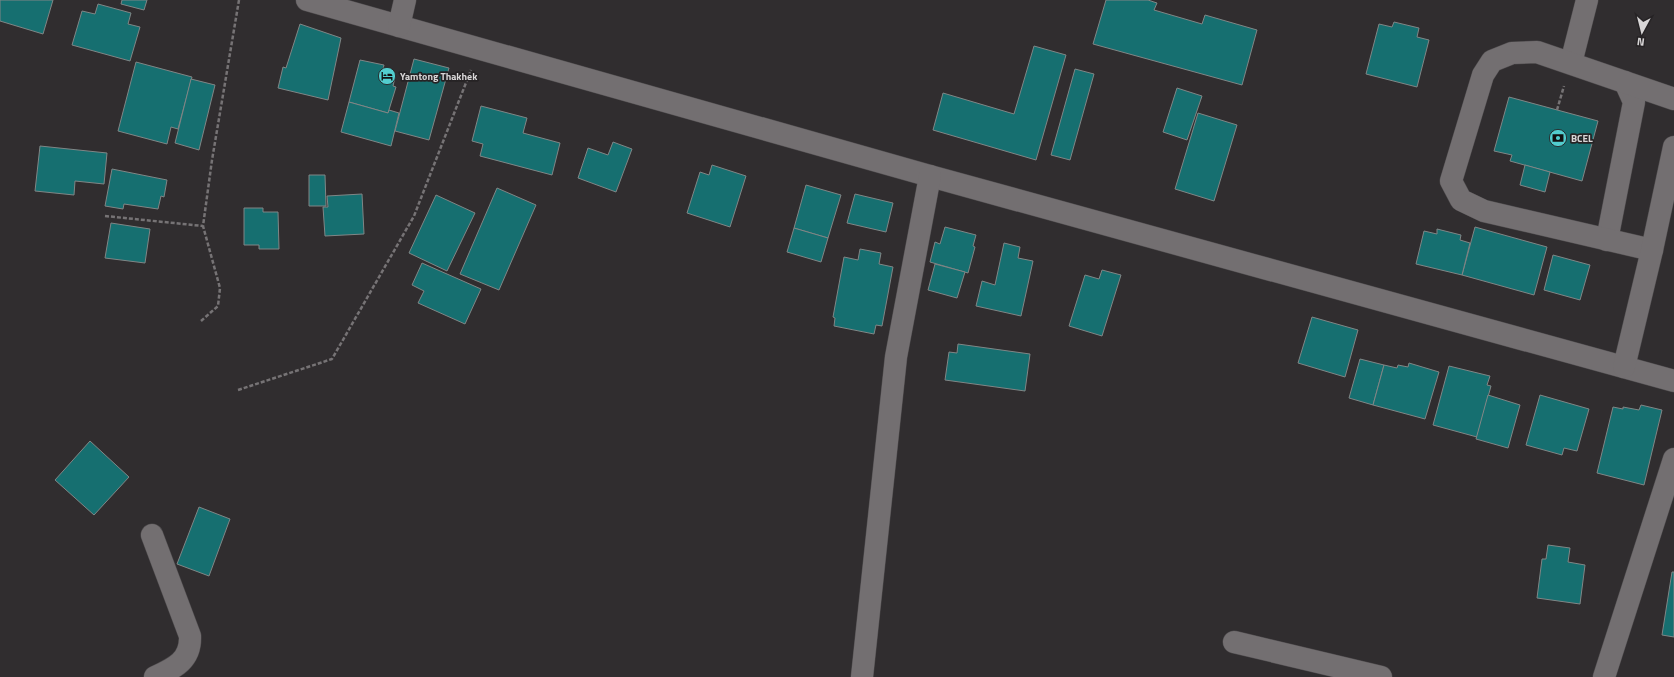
<svg xmlns="http://www.w3.org/2000/svg" width="1674" height="677" font-family="'Titillium Web',sans-serif">
<style>
.building{fill:#166f70;stroke:#808686}
.lines{fill:none;stroke-linecap:round;stroke-linejoin:round}
.minor-casing{stroke:#4e4b4d;stroke-width:23}
.path{stroke:#767375;stroke-width:2.5;stroke-dasharray:4 2;stroke-linecap:butt}
.minor{stroke:#736f71;stroke-width:22}
.labels{text-anchor:middle;stroke-width:3.5;stroke-linejoin:round;paint-order:stroke}
.poi-label{font-size:10px;font-weight:bold;fill:#d8d6d7;stroke:#262325;text-anchor:start}
</style>
<rect width="100%" height="100%" fill="#302d2f"/>
<g class="building">
<path d="M0,0H53L43,34L0,21Z"/>
<path d="M122,0H147L144,10L121,4Z"/>
<path d="M1106,0H1148L1157,3L1154,10L1202,24L1205,15L1257,30L1242,85L1093,44Z"/>
<path d="M98,4L131,13L128,24L140,27L130,61L72,45L82,11L95,14Z"/>
<path d="M1394,22L1419,28L1417,37L1429,40L1417,87L1366,74L1379,24L1392,27Z"/>
<path d="M300,24L341,38L328,100L278,88L283,67L286,68Z"/>
<path d="M1034,46L1066,55L1036,160L933,130L943,93L1014,114Z"/>
<path d="M414,59L449,68L429,140L395,131Z"/>
<path d="M360,60L384,65L382,73L395,77L393,86L396,87L388,113L349,102Z"/>
<path d="M136,62L192,77L178,129L171,127L167,144L118,131Z"/>
<path d="M1075,69L1094,74L1070,160L1051,155Z"/>
<path d="M191,79L215,85L199,150L175,143Z"/>
<path d="M1177,88L1202,96L1187,140L1163,132Z"/>
<path d="M1509,97L1598,121L1582,181L1510,161L1512,155L1494,151Z"/>
<path d="M349,102L388,113L389,110L399,113L391,146L341,132Z"/>
<path d="M481,106L527,118L523,133L560,143L552,175L480,156L483,144L472,141Z"/>
<path d="M1198,113L1237,125L1214,201L1175,189Z"/>
<path d="M613,142L632,149L616,192L578,178L588,148L608,155Z"/>
<path d="M40,146L107,153L104,184L75,181L74,195L35,191Z"/>
<path d="M712,165L746,176L730,227L687,213L700,172L709,175Z"/>
<path d="M1525,165L1550,172L1545,192L1520,185Z"/>
<path d="M112,169L167,180L164,197L161,196L158,209L124,204L123,209L105,206Z"/>
<path d="M309,175H325L326,206H309Z"/>
<path d="M806,185L841,195L828,238L794,228Z"/>
<path d="M497,188L536,205L499,290L460,274Z"/>
<path d="M362,194L364,234L325,236L323,207H328L327,196Z"/>
<path d="M855,194L893,203L886,232L847,223Z"/>
<path d="M436,195L475,213L447,271L409,253Z"/>
<path d="M244,208H263V212H278L279,249H259V245H244Z"/>
<path d="M111,223L150,229L145,263L105,258Z"/>
<path d="M945,227L976,235L973,246L975,247L968,273L930,262L935,242L940,244Z"/>
<path d="M1475,227L1547,247L1534,295L1462,275Z"/>
<path d="M794,228L828,238L821,262L787,252Z"/>
<path d="M1437,229L1461,235L1460,240L1470,243L1462,275L1416,264L1424,231L1437,234Z"/>
<path d="M1004,243L1020,247L1018,258L1033,261L1021,316L976,306L982,281L995,285Z"/>
<path d="M860,249L881,253L879,264L893,267L882,326L876,325L874,334L834,326L835,318L833,317L844,257L858,260Z"/>
<path d="M1553,255L1590,265L1580,300L1544,290Z"/>
<path d="M422,263L481,289L465,324L418,303L424,291L412,285Z"/>
<path d="M935,264L965,272L957,298L928,290Z"/>
<path d="M1102,270L1121,275L1102,336L1069,326L1085,275L1099,279Z"/>
<path d="M1312,317L1358,330L1345,377L1298,363Z"/>
<path d="M958,344L1030,354L1025,391L945,380L949,352L957,353Z"/>
<path d="M1360,359L1384,365L1373,405L1349,398Z"/>
<path d="M1409,363L1439,372L1425,419L1373,405L1384,365L1397,368L1398,365L1408,367Z"/>
<path d="M1449,366L1490,376L1487,385L1491,386L1477,437L1433,425Z"/>
<path d="M1488,395L1520,405L1508,448L1476,439Z"/>
<path d="M1540,395L1589,409L1577,451L1564,448L1562,455L1526,445Z"/>
<path d="M1641,405L1662,410L1644,485L1597,473L1613,407L1623,409V407L1639,410Z"/>
<path d="M90,441L129,477L94,515L55,480Z"/>
<path d="M199,507L230,519L209,576L177,564Z"/>
<path d="M1548,545L1570,548L1568,562L1585,565L1580,604L1537,598L1542,559H1546Z"/>
<path d="M1672,572H1674V637L1662,635Z"/>
</g>
<g class="lines">
<defs>
<g id="minor">
<path d="M307,0L930,176L1674,381"/>
<path d="M399,26L405,0"/>
<path d="M1571,63L1587,0"/>
<path d="M1607,240L1634,102L1625,82"/>
<path d="M1652,250L1484,211L1461,200L1451,181L1483,75L1492,61L1512,53L1537,52L1674,99"/>
<path d="M1624,367L1652,250L1674,147"/>
<path d="M152,535L190,636C191,660 175,668 155,677"/>
<path d="M1234,642L1381,677"/>
<path d="M862,677L896,357L930,176"/>
<path d="M1604,677L1674,459"/>
</g>
</defs>
<use href="#minor" class="minor-casing"/>
<g class="path">
<path d="M1557,110L1564,86"/>
<path d="M105,216L203,226"/>
<path d="M201,321L218,306L220,288L203,226L212,160L239,0"/>
<path d="M238,390L332,359L414,216L471,70"/>
</g>
<use href="#minor" class="minor"/>
</g>
<defs>
<symbol id="hotel-disc" viewBox="-11 -11 22 22"><circle r="9.5" fill="#52cdce" stroke="#262325"/><path d="M-6-4.5h1.5V1H6V5H4.5V3h-9V5H-6ZM-4 0a1.8 1.8 0 1 1 3.6 0ZM.5 0V-2.5h3Q6-2.5 6 0Z" fill="#111"/></symbol>
<symbol id="bank-disc" viewBox="-11 -11 22 22"><circle r="9.5" fill="#52cdce" stroke="#262325"/><path d="M-6-4H6V4H-6ZM0-2.3a2.3 2.3 0 1 0 0 4.6a2.3 2.3 0 1 0 0-4.6Z" fill="#111"/></symbol>
</defs>
<g fill-rule="evenodd">
<use href="#hotel-disc" x="377" y="66" width="20" height="20"/>
<use href="#bank-disc" x="1548" y="128" width="20" height="20"/>
</g>
<g class="labels">
<g class="poi-label">
<text x="400" y="80">Yamtong Thakhek</text>
<text x="1571" y="142">BCEL</text>
</g>
</g>
<g transform="translate(1642 32) rotate(187)" stroke="#262325" stroke-width="3" paint-order="stroke">
<path d="M0-3L7 15L0 10L-7 15Z" fill="#d8d6d7"/>
<text y="-6" font-size="11" font-weight="bold" text-anchor="middle" fill="#d8d6d7">N</text>
</g>
</svg>
